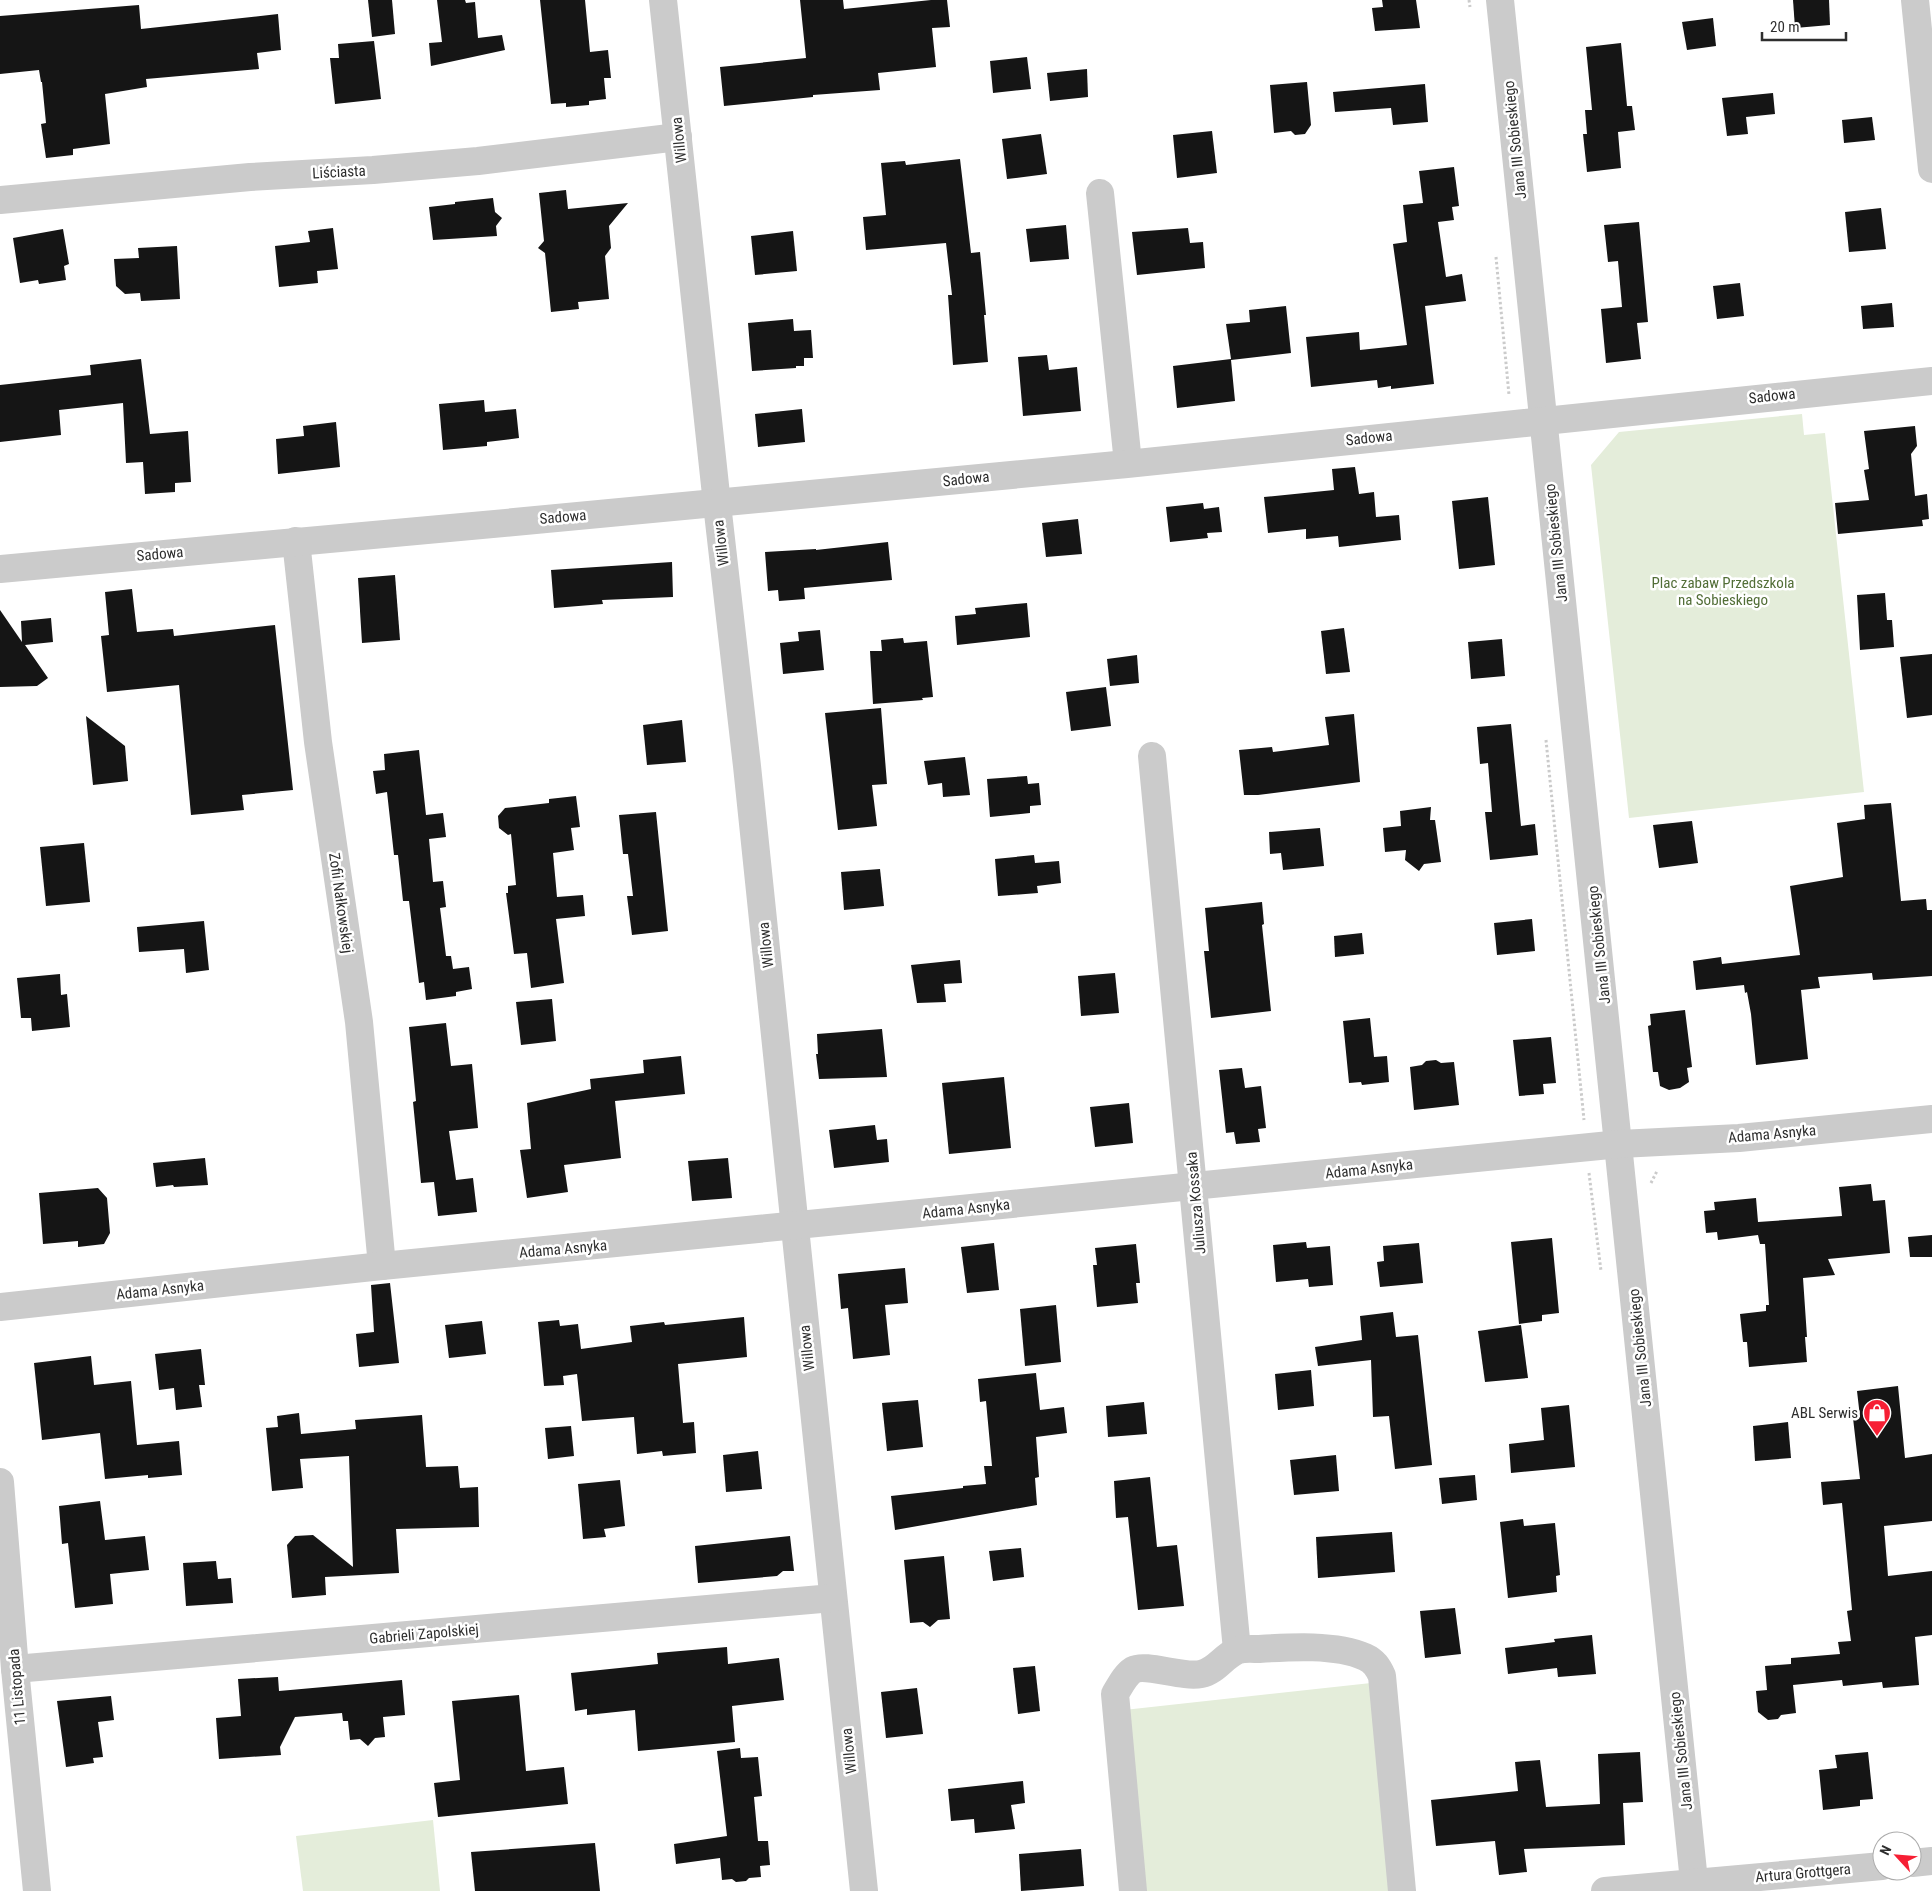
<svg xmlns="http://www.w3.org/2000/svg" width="1932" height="1891" font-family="'Roboto Condensed',sans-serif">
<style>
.green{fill:#e4edda}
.building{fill:#151515}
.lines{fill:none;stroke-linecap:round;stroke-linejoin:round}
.path{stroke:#cbcbcb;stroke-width:3;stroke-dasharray:2.5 2.5;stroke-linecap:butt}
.minor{stroke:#cbcbcb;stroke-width:28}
.labels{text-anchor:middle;stroke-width:5;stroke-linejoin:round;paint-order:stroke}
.street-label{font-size:15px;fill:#2e2e2e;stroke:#fff}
.park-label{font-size:15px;fill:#526e37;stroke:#fff}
.poi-label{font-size:15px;fill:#2e2e2e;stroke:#fff;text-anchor:end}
</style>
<rect width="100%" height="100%" fill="#fff"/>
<g class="green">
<path d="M1802,414L1804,435L1825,433L1864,792L1629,818L1591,465L1619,432Z"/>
<path d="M1371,1683L1392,1891H1143L1124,1710Z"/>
<path d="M433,1820L440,1891H303L296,1836Z"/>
</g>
<g class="building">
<path d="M368,0H392L395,34L372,37Z"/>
<path d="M437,0H465L466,3L475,2L478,38L502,35L505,50L431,66L429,43L442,42Z"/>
<path d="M540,0H585L590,52L608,50L611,78H604L606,99L589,101V105L566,107V103L551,104Z"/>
<path d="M800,0H843L844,9L931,0H947L950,27L932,28L936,67L878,73L880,90L813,95V97L724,106L720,67L806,58Z"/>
<path d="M1382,0H1416L1420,28L1375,31L1372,8L1383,7Z"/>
<path d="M1793,0H1829L1830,25L1795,28Z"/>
<path d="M139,5L141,29L278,14L281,50L257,53L259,69L146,79L147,87L105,94L110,144L73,149V155L46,158L41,124L46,123L42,82H41L39,70L0,74V16Z"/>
<path d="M1713,18L1716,46L1687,50L1682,22Z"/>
<path d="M374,41L381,99L335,104L330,58H339L338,44Z"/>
<path d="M1621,43L1627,106H1632L1635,130L1618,132L1621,168L1587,172L1583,134H1587L1585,110H1592L1586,47Z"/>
<path d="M1027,57L1031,89L993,93L990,61Z"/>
<path d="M1087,69L1088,97L1050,101L1047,73Z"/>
<path d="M1307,82L1311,125L1305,134L1295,135L1291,131L1274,133L1270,85Z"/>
<path d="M1425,84L1428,122L1393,125L1391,108L1335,112L1333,92Z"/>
<path d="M1773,93L1775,114L1746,117L1748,134L1727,136L1722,98Z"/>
<path d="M1872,117L1875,140L1844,143L1842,120Z"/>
<path d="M1212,131L1217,173L1177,178L1173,135Z"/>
<path d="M1041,134L1047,174L1007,179L1002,139Z"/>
<path d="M960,159L971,253L980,252L986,315H984L988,362L953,365L948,295H952L946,243L866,250L863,217L886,215L881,163L905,161L906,165Z"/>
<path d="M1454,167L1459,206L1452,207L1454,220L1438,222L1446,277L1462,274L1466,301L1425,306L1434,384L1391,389V386L1378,388L1377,380L1311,387L1306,337L1359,332L1360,350L1407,345L1393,244L1407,242L1403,205L1423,203L1419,171Z"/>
<path d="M566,190L568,209L628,203L609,226L611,248L605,256L609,299L578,302L579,309L551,312L545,253L538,248L544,241L539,193Z"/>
<path d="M493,198L495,212L502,218L496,226L497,236L433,240L429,207L455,204V202Z"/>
<path d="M1881,208L1886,249L1849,252L1845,212Z"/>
<path d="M1639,222L1648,322L1637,323L1641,359L1606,363L1601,309L1622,307L1618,261L1608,262L1604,225Z"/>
<path d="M1066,225L1069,259L1030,262L1026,229Z"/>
<path d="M333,228L338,269L317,271L318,283L279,287L275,246L310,242L308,231Z"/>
<path d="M1188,228L1190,243L1203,242L1205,268L1137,275L1132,232Z"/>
<path d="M63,229L69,264L64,266L66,280L39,284L38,280L20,283L13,238Z"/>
<path d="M793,231L797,271L755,275L751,236Z"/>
<path d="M177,246L180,299L141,301L140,293L125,294L116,286L114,259L139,258L138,248Z"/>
<path d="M1740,283L1744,316L1717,319L1713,286Z"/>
<path d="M1892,303L1894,327L1863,329L1861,306Z"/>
<path d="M1286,306L1291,353L1231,360L1235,401L1177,408L1173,366L1231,359L1226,324L1250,322L1249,310Z"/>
<path d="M793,319L794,331L811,330L813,358H804V366H796V368L752,371L748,323Z"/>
<path d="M1047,355L1049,370L1077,367L1081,411L1023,416L1018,357Z"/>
<path d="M141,359L150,434L188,431L191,482L175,483V492L145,494L143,462L126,463L123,403L59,410L61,435L0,442V385L91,375L90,365Z"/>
<path d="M484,400L485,412L516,409L519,438L487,442V446L443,450L439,404Z"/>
<path d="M802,409L805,442L758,447L755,414Z"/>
<path d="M336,422L340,467L278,474L276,439L304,436L303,426Z"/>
<path d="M1915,426L1917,446L1911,454L1915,496L1927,494L1929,519L1922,520L1923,526L1838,534L1835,503L1869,500L1864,470L1869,469L1864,431Z"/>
<path d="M1355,467L1359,494L1374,492L1376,517L1399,515L1401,540L1339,547L1338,536L1306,539V529L1268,533L1264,497L1334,490L1332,469Z"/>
<path d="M1488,497L1495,565L1459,569L1452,501Z"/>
<path d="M1203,503L1204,509L1219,507L1222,532L1207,533L1208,538L1170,542L1166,507Z"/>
<path d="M1078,519L1082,554L1046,557L1042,523Z"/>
<path d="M888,542L892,580L804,588L805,599L779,601L778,590L768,591L765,552L816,549V550Z"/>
<path d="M672,562L673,597L602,600L603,604L554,608L551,570Z"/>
<path d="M395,575L400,640L362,643L358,578Z"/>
<path d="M132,589L137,632L173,629L174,636L275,625L293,790L242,795L244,810L191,815L179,685L107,692L101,636L109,635L105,592Z"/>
<path d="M1885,593L1887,620H1892L1894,647L1860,650L1857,595Z"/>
<path d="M1027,603L1030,637L957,645L955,616L976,614L975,608Z"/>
<path d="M0,610L22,642L21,621L51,618L53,642L25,645L48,678L37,686L0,687Z"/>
<path d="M1344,628L1350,672L1326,674L1321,631Z"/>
<path d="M820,630L824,670L783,674L780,643L799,641L798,632Z"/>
<path d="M903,638L904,643L927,641L933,697L922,698L923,700L873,704L870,651H882L881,640Z"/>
<path d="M1502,639L1505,676L1471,679L1468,642Z"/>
<path d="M1932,654V715L1907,718L1900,657Z"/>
<path d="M1137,655L1139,683L1110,686L1107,659Z"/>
<path d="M1106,687L1111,726L1071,731L1066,692Z"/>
<path d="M881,708L887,784L872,785L877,826L838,830L825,713Z"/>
<path d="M1354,714L1360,782L1258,795H1244L1239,750L1272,747L1273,752L1329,745L1325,717Z"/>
<path d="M86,716L125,746L128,781L93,785Z"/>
<path d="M682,720L686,762L647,765L643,725Z"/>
<path d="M1511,724L1521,826L1535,824L1538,855L1490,860L1485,812H1492L1488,763L1480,764L1477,727Z"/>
<path d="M419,750L426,815L443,813L446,837L429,839L433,882L443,881L446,907L440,908L446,956H451L453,969L469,967L472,989L456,992V996L426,1000L424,982L419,983L409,901H403L398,855H394L387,792L376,794L373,771L385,770L384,754Z"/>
<path d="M965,757L970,795L943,797L942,783L928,785L924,761Z"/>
<path d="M1027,776L1028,784L1039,783L1041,805L1030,806V813L990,817L987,779Z"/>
<path d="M576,796L580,827L571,828L574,850L553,853L557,897L583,895L585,916L556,919L564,983L531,988L527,953L514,954L506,893H508V886L516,885L511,834L508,835L499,828L498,816L505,808L549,803V799Z"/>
<path d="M1891,803L1901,901L1926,899L1927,910H1932V976L1873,980L1872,973L1818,977L1820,988L1801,990L1808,1059L1756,1065L1751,1014L1747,992L1745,993L1744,985L1696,990L1693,961L1721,957L1722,964L1800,955L1790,886L1843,877L1837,823L1865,819L1864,805Z"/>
<path d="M1431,807L1430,820H1435L1441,862L1424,864L1419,871L1405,860L1406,850L1385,852L1383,828L1401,826L1400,811Z"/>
<path d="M656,812L668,931L632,935L627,896H633L628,854H623L619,815Z"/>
<path d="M1692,821L1698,863L1659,868L1653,825Z"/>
<path d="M1320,828L1324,866L1283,870L1281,853L1270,854L1269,832Z"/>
<path d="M84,843L90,902L46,906L40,847Z"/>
<path d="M1034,855L1035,863L1059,861L1061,883L1037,886L1038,893L998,896L995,859Z"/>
<path d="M880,869L884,906L844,910L841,872Z"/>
<path d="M1262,902L1264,924L1262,925L1271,1011L1211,1018L1204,951H1209L1205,908Z"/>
<path d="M1532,919L1535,951L1497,955L1494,923Z"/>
<path d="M204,921L209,970L186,973L184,949L139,952L137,927Z"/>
<path d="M1362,933L1364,954L1335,957L1334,936Z"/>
<path d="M960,960L962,983L944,984L946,1002L917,1003L911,965Z"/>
<path d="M1115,973L1119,1013L1081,1016L1078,976Z"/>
<path d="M60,974L61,995L67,994L70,1027L32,1031L31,1018H21L17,978Z"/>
<path d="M552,999L556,1041L521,1045L516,1002Z"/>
<path d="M1685,1010L1692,1067L1687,1068L1689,1082L1680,1088L1669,1090L1660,1086L1658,1072H1653L1648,1026L1651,1025L1650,1014Z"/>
<path d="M1370,1018L1374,1057L1387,1056L1389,1082L1362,1085L1361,1082L1349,1083L1343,1021Z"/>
<path d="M446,1023L451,1066L472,1064L478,1128L449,1131L456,1180L473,1178L477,1212L438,1216L434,1182L421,1183L413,1102L416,1101L409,1027Z"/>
<path d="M882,1029L887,1077L819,1079L816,1054H818L817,1034Z"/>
<path d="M1551,1037L1556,1083L1543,1084L1544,1094L1519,1096L1513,1040Z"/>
<path d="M681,1056L685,1094L615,1101L621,1158L564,1165L568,1192L527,1198L520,1150L531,1149L527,1103L591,1089L590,1079L644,1073L643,1060Z"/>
<path d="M1436,1060L1441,1063L1454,1062L1459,1105L1414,1110L1410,1067L1422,1065L1426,1061Z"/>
<path d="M1242,1068L1245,1088L1261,1086L1266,1128L1258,1129L1260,1142L1236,1144L1234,1132L1226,1133L1219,1070Z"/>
<path d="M1004,1077L1011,1148L949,1154L942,1083Z"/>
<path d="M1129,1103L1133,1143L1095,1147L1090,1107Z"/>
<path d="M875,1125L877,1140L887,1139L889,1162L834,1168L829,1130Z"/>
<path d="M205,1158L208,1185L174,1187L173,1185L156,1187L153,1163Z"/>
<path d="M728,1158L732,1198L692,1201L688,1161Z"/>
<path d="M1871,1184L1873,1201L1885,1200L1890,1253L1828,1259L1835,1275L1803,1278L1807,1337H1805L1807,1362L1749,1367L1747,1342H1743L1740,1314L1766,1311V1305H1769L1765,1244H1760L1758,1235L1718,1240L1717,1232L1706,1233L1704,1211L1715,1210L1714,1202L1756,1198L1758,1222L1842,1216L1839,1187Z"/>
<path d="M98,1188L107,1198L110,1233L104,1244L78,1247V1241L43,1244L39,1193Z"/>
<path d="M1932,1235V1257H1910L1908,1237Z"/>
<path d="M1552,1238L1559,1313L1542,1315V1321L1519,1324L1511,1242Z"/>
<path d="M1306,1242L1307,1248L1330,1246L1333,1285L1309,1287L1308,1279L1276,1282L1273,1245Z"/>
<path d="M994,1243L999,1290L967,1293L961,1247Z"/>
<path d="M1419,1243L1423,1283L1380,1287L1377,1262L1384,1261L1383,1246Z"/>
<path d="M1136,1244L1140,1283H1136L1138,1303L1097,1307L1093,1265H1097L1095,1248Z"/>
<path d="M905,1268L908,1303L885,1305L890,1355L853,1359L848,1308L841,1309L838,1274Z"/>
<path d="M390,1283L399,1363L359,1367L356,1334L374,1332L371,1285Z"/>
<path d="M1056,1305L1061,1362L1025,1366L1020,1309Z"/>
<path d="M1393,1312L1396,1337L1418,1335L1432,1465L1395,1469L1389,1416L1373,1417L1371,1360L1318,1366L1315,1347L1362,1340L1360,1316Z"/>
<path d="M744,1317L747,1357L678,1364L683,1423L694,1422L696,1453L663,1456L662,1451L637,1454L634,1417L582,1421L577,1374L563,1376L564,1385L544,1386L538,1322L559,1320L560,1326L578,1324L581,1349L632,1342L630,1326L664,1322L665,1325Z"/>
<path d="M482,1321L486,1354L449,1358L445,1325Z"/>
<path d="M1521,1325L1528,1378L1485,1382L1478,1331Z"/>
<path d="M201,1349L205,1385H199L202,1407L176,1410L174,1388L159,1390L155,1354Z"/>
<path d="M91,1356L94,1385L131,1381L137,1445L179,1441L182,1475L148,1478V1475L105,1479L100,1433L42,1440L34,1363Z"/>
<path d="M1311,1370L1314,1406L1278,1410L1275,1374Z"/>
<path d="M1036,1373L1040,1410L1064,1407L1067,1433L1036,1437L1039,1477L1035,1478L1037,1505L895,1530L891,1496L963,1488V1486L986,1484L984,1466H992L986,1401L980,1402L978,1379Z"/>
<path d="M1898,1386L1905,1458L1932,1454V1521L1884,1526L1888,1576L1932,1571V1635L1915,1637L1919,1685L1883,1688L1882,1682L1843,1686L1842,1680L1793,1685L1796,1713L1781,1715L1778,1719L1768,1720L1758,1712L1756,1691L1767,1690L1765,1666L1791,1664V1658L1840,1654L1838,1642L1851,1641L1847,1611L1852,1610L1842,1503L1823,1505L1821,1482L1860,1479L1853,1418L1860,1417L1857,1391Z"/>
<path d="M918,1400L923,1447L887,1451L882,1403Z"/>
<path d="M1144,1402L1147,1434L1108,1437L1106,1406Z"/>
<path d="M1569,1405L1575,1467L1511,1473L1509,1444L1544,1440L1541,1408Z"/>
<path d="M299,1413L301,1434L356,1429L355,1420L422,1415L426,1467L458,1466L460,1488L478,1487L479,1527L396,1529L399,1573L325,1577L326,1595L292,1598L287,1545L295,1536L313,1535L353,1567L349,1456L300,1459L303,1488L272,1491L266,1428L278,1427L277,1416Z"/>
<path d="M1788,1422L1791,1458L1755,1461L1753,1426Z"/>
<path d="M571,1426L574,1456L548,1459L545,1428Z"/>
<path d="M758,1451L762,1489L726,1492L723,1455Z"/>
<path d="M1336,1455L1339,1491L1294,1495L1290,1460Z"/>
<path d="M1475,1475L1477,1500L1442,1504L1439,1478Z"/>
<path d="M1150,1477L1157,1547L1177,1545L1184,1606L1138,1610L1128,1517L1116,1518L1114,1481Z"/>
<path d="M620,1480L625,1526L604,1529L606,1537L583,1539L578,1484Z"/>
<path d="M100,1501L105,1540L145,1536L149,1570L110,1574L113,1604L75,1608L68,1543L62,1544L59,1506Z"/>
<path d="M1523,1519L1524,1526L1555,1523L1560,1575L1556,1576L1557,1592L1508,1598L1500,1522Z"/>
<path d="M1392,1532L1395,1572L1318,1578L1316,1537Z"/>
<path d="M790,1536L794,1571H783L777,1576L698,1583L695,1546Z"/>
<path d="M1021,1548L1024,1577L993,1581L989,1551Z"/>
<path d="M944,1556L950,1619L938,1620L930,1627L923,1622L910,1623L904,1560Z"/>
<path d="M216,1561L218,1579L231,1578L233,1603L186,1606L183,1563Z"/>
<path d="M1455,1608L1461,1654L1425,1658L1420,1611Z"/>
<path d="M1592,1635L1596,1674L1558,1677L1557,1668L1508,1674L1505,1648L1555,1642L1554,1639Z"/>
<path d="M727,1647L728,1664L779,1658L784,1700L732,1706L735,1742L638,1751L635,1710L587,1715V1709L575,1711L571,1673L658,1664L657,1653Z"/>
<path d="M1035,1666L1040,1711L1018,1714L1013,1668Z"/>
<path d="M278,1677L279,1691L402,1680L405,1715L383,1717L385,1737L375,1738L368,1746L360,1739L350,1740L348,1721H343L342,1713L295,1717L280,1747L281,1755L219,1759L216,1718L241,1716L238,1679Z"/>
<path d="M917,1688L923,1734L886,1738L881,1692Z"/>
<path d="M519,1695L526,1771L564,1767L568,1804L438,1817L434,1783L460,1780L452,1701Z"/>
<path d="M111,1696L114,1720L98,1722L103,1757L93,1758L94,1763L66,1767L57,1701Z"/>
<path d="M740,1748L741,1758L758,1757L762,1796L754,1797L758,1841H768L770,1865L760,1866L761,1877L749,1878L746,1881L736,1882L732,1879L722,1880L720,1858L676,1864L674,1844L727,1836L717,1751Z"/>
<path d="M1640,1752L1643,1802L1623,1803L1625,1845L1524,1849L1527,1872L1499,1875L1495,1841L1436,1846L1431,1800L1518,1791L1515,1762L1540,1760L1546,1807L1600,1804L1598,1754Z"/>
<path d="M1868,1752L1873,1799L1860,1800V1806L1823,1810L1819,1770L1837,1768L1835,1755Z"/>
<path d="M1023,1781L1025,1803L1011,1805L1015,1829L975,1833L974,1819L951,1821L948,1789Z"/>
<path d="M595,1843L600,1891H475L471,1852Z"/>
<path d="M1081,1849L1084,1886L1021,1891L1019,1854Z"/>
</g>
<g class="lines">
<g class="path">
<path d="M1469,0L1470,7"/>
<path d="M1496,257L1509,395"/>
<path d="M1546,740L1584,1120"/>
<path d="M1589,1173L1601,1271"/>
<path d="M1651,1183L1657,1171"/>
</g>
<g class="minor">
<path d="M663,0L717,504L747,766L864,1891"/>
<path d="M1500,0L1695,1891"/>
<path d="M1915,0L1932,169"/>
<path d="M1100,193L1128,463"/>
<path d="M0,200L250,177L373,170L478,161L678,137"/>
<path d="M296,541L318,742L359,1022L382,1266"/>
<path d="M0,569C376,534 751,502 1127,464C1395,436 1663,407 1932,381"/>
<path d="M1152,756L1237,1650"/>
<path d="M0,1307L382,1266L1620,1144L1739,1138L1932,1119"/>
<path d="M0,1482L15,1669L37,1891"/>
<path d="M15,1669L833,1598"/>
<path d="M1912,1863L1932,1861"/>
<path d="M1133,1891L1115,1694C1120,1686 1125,1675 1133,1670C1146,1663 1182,1678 1201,1674C1216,1671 1223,1657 1236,1651C1242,1648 1252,1649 1259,1649C1290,1647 1336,1644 1365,1657C1374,1661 1378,1667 1382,1676L1402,1891"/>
<path d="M1605,1891L1882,1866"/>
</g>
</g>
<defs>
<symbol id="shop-pin" viewBox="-11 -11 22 30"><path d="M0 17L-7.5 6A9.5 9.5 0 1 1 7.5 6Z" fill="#f61f34" stroke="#fff"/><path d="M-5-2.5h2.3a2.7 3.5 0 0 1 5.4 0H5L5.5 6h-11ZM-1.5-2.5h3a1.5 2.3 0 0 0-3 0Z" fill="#fff"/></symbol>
</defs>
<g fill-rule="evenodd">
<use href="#shop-pin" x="1861" y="1397" width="32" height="43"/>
</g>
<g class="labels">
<g class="street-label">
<text transform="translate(679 140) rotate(-96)" y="5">Willowa</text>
<text transform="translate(1515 140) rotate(-96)" y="5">Jana III Sobieskiego</text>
<text transform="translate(339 172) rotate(-3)" y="5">Liściasta</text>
<text transform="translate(1772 396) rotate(-6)" y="5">Sadowa</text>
<text transform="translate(1369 438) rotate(-6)" y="5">Sadowa</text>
<text transform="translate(966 479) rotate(-6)" y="5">Sadowa</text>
<text transform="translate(563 517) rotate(-5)" y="5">Sadowa</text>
<text transform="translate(721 543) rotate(-97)" y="5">Willowa</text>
<text transform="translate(1556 543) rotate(-96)" y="5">Jana III Sobieskiego</text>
<text transform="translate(160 554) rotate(-5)" y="5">Sadowa</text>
<text transform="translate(341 903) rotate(82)" y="5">Zofii Nałkowskiej</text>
<text transform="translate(766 945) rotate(-96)" y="5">Willowa</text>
<text transform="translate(1599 945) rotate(-96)" y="5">Jana III Sobieskiego</text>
<text transform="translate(1772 1134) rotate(-5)" y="5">Adama Asnyka</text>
<text transform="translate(1369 1169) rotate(-6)" y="5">Adama Asnyka</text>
<text transform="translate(1196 1203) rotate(-95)" y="5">Juliusza Kossaka</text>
<text transform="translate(966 1209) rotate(-6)" y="5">Adama Asnyka</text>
<text transform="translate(563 1249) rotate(-5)" y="5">Adama Asnyka</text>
<text transform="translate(160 1290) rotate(-6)" y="5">Adama Asnyka</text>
<text transform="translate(807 1348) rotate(-96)" y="5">Willowa</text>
<text transform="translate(1640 1348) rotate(-96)" y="5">Jana III Sobieskiego</text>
<text transform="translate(424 1634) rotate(-5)" y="5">Gabrieli Zapolskiej</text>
<text transform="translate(17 1687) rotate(-95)" y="5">11 Listopada</text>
<text transform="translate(849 1751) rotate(-96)" y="5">Willowa</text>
<text transform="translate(1681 1751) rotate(-96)" y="5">Jana III Sobieskiego</text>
<text transform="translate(1803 1873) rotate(-5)" y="5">Artura Grottgera</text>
</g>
<g class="park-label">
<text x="1723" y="588">Plac zabaw Przedszkola<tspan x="1723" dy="17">na Sobieskiego</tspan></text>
</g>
<g class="poi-label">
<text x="1858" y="1418">ABL Serwis</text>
</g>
</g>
<g transform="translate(1897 1856) rotate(296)"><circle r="24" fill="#ffffff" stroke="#ababab"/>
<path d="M0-4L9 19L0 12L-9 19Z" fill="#f61f34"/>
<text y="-8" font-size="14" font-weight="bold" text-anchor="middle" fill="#2e2e2e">N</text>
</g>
<path d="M1762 32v8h84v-8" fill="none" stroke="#2e2e2e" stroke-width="2.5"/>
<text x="1770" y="32" font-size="15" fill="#2e2e2e" stroke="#ffffff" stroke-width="4" paint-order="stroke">20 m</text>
</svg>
